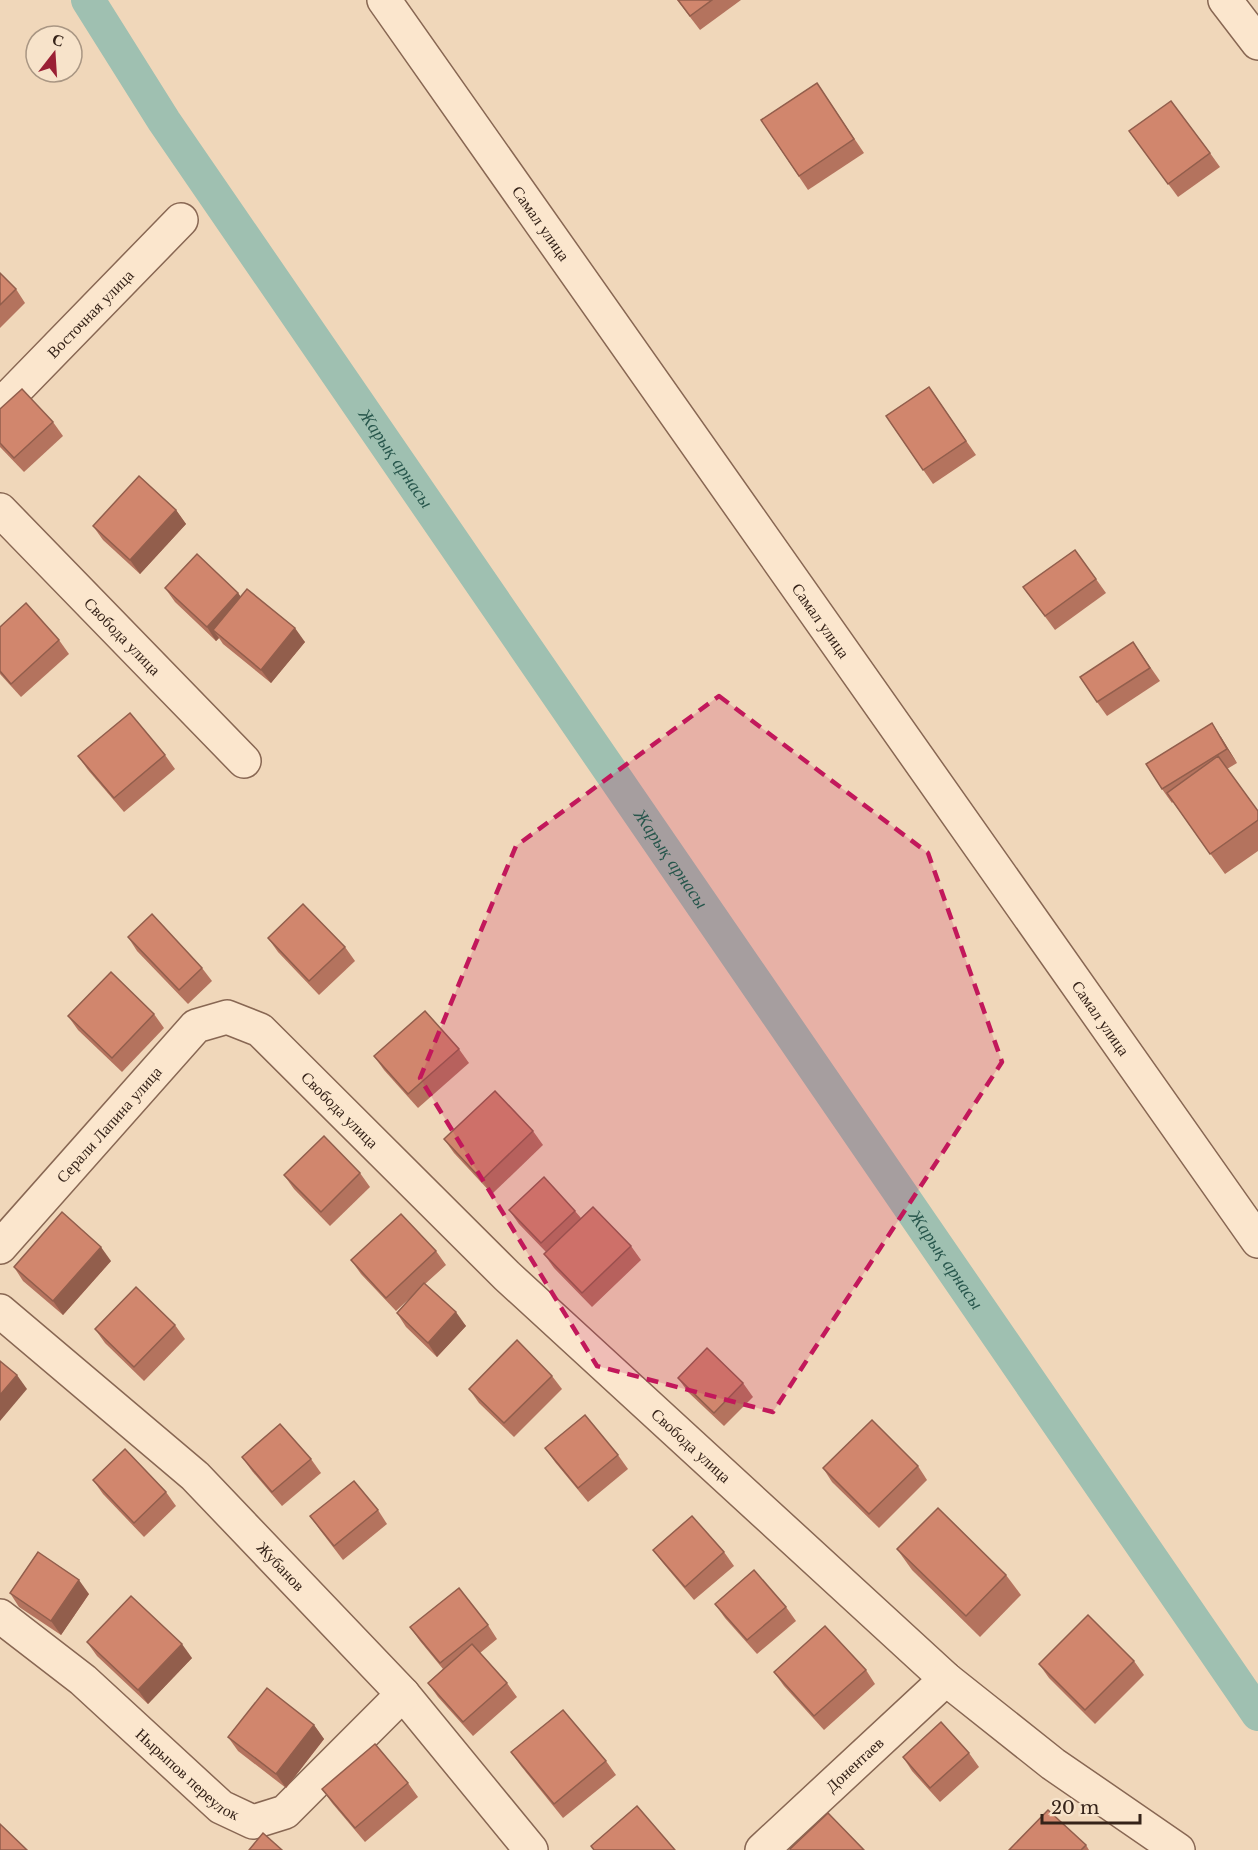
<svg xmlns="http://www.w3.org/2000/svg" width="1258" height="1850" font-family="'Libre Baskerville',serif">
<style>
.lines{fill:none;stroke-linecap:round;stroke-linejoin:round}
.canal{stroke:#9fc0b1;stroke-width:34}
.minor-casing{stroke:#886753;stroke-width:36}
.minor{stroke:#fbe6cd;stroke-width:33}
.wall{fill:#b4735e}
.shaded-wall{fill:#925e4c}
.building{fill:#d1866d;stroke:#925e4c;stroke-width:1.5}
.marked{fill:#c2185b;fill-opacity:0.2;stroke:#c2185b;stroke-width:4.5;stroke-dasharray:12 8;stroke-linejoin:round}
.labels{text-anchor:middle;stroke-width:4.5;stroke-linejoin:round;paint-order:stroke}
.street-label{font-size:16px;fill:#352319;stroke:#f7e3ca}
.water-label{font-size:18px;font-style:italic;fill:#27564c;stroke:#f7e3ca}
</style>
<rect width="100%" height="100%" fill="#f0d7ba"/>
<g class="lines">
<path class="canal" id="s1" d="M88,0L164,121L1258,1714"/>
<defs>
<g id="minor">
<path id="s2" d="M384,0L1258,1241"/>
<path d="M1225,0L1258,43"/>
<path id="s3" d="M0,406L181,220"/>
<path id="s4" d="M0,510L244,761"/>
<path id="s5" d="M0,1247L196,1026L227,1017L260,1030L507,1276L946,1679L1053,1764L1178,1850"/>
<path id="s6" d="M0,1311L195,1476L403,1694L531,1850"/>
<path id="s7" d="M0,1616L83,1680L221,1807L253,1822L285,1812L403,1694"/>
<path id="s8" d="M762,1850L946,1679"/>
</g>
</defs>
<use href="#minor" class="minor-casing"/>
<use href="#minor" class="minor"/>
</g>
<g class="wall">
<path d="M677,0H741L700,30Z"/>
<path d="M817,83L864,153L808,190L761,120Z"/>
<path d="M1129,131L1210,153L1220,167L1178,197Z"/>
<path d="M0,273L16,289L25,303L0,328Z"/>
<path d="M929,387L976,455L933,484L886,416Z"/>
<path d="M0,409L53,422L63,436L24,472L0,447Z"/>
<path d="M176,510L186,524L140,574L103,540L93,526Z"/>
<path d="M1096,579L1106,593L1055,630L1023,587Z"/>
<path d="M165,588L238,593L241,597L305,642L271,683L223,644L219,638L216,641L175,602Z"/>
<path d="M0,627L59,640L69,654L21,697L0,674Z"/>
<path d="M1133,642L1160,681L1107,716L1097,702Z"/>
<path d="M1221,737L1237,763L1227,769L1258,811V851L1225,874L1173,802L1172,803L1162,789Z"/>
<path d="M165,755L175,769L124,812L88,770L78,756Z"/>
<path d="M128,937L202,968L212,981L188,1004L137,951Z"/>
<path d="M268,938L345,947L355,961L319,995L278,952Z"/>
<path d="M154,1014L164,1028L122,1072L78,1030L68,1016Z"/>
<path d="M459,1049L469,1063L418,1108L384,1070L374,1056Z"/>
<path d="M533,1131L543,1145L492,1194L454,1153L444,1139Z"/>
<path d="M360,1173L370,1187L330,1226L294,1189L284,1175Z"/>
<path d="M509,1210L575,1211L581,1218L631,1246L641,1260L592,1307L554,1268L544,1254L546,1252L519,1224Z"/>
<path d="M436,1251L446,1265L425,1284L466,1326L437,1357L406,1327L397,1313L412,1296L396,1311L361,1274L351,1260Z"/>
<path d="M111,1261L63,1315L23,1281L14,1267Z"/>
<path d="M175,1325L185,1339L144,1381L105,1343L95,1329Z"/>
<path d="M552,1376L562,1389L514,1437L479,1403L469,1389Z"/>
<path d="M678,1378L743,1383L753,1397L724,1426L688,1392Z"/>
<path d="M545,1448L618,1455L628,1469L588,1502L555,1462Z"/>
<path d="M242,1457L311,1459L321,1473L282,1506L252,1471Z"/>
<path d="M918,1466L927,1480L879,1528L832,1482L823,1468Z"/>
<path d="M93,1480L166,1492L176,1506L144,1537L103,1494Z"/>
<path d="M378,1510L387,1524L343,1560L320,1530L310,1516Z"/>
<path d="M897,1549L1006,1575L1021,1595L980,1637L912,1570Z"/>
<path d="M653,1550L724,1552L734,1566L694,1600L663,1563Z"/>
<path d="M10,1593L89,1594L61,1635L19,1607Z"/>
<path d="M715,1604L786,1607L796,1621L757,1654L725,1618Z"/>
<path d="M488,1625L497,1639L480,1653L507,1683L517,1697L473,1736L438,1697L428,1683L443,1669L420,1641L410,1627Z"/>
<path d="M87,1642L192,1658L148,1704L97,1656Z"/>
<path d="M1134,1661L1144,1675L1095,1724L1049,1678L1039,1664Z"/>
<path d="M866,1670L875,1684L824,1730L784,1686L774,1672Z"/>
<path d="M314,1725L324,1739L286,1788L238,1751L228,1737Z"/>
<path d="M511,1752L606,1761L616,1775L563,1818L521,1766Z"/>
<path d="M969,1753L979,1767L940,1802L912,1771L903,1757Z"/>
<path d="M408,1783L418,1797L365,1842L332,1803L322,1789Z"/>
<path d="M1086,1845L1089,1850H1009Z"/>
</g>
<g class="shaded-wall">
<path d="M176,510L186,524L140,574L130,560Z"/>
<path d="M238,593L248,607L213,630L219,638L216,641L207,627Z"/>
<path d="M295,628L305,642L271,683L261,670Z"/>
<path d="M1212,723L1221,737L1237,763L1227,749Z"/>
<path d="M101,1247L111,1261L63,1315L53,1301Z"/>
<path d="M456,1312L466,1326L437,1357L428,1343Z"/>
<path d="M17,1375L27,1389L0,1421V1395Z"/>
<path d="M79,1580L89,1594L61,1635L51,1621Z"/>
<path d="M182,1644L192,1658L148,1704L138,1690Z"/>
<path d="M314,1725L324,1739L286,1788L276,1774Z"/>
</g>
<g class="building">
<path d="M678,0H712L690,16Z"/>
<path d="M817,83L854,139L799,176L761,120Z"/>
<path d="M1171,101L1210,153L1168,184L1129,131Z"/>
<path d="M0,273L16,289L0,305Z"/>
<path d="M929,387L966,441L923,470L886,416Z"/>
<path d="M22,389L53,422L14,458L0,443V409Z"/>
<path d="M139,476L176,510L130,560L93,526Z"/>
<path d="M1075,550L1096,579L1045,616L1023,587Z"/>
<path d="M197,554L238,593L207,627L165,588Z"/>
<path d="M247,589L295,628L261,670L213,630Z"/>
<path d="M26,603L59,640L11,684L0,671V627Z"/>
<path d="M1133,642L1150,668L1097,702L1080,677Z"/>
<path d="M130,713L165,755L114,798L78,756Z"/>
<path d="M1212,723L1227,749L1162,789L1146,764Z"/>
<path d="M1218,756L1258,811V820L1210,854L1167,793Z"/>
<path d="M303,904L345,947L309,981L268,938Z"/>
<path d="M152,914L202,968L179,990L128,937Z"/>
<path d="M111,972L154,1014L112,1058L68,1016Z"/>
<path d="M425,1011L459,1049L408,1094L374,1056Z"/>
<path d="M495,1091L533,1131L482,1180L444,1139Z"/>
<path d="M324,1136L360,1173L321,1212L284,1175Z"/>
<path d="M544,1177L575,1211L541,1243L509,1210Z"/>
<path d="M593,1207L631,1246L582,1293L544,1254Z"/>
<path d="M62,1212L101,1247L53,1301L14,1267Z"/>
<path d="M401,1214L436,1251L386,1298L351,1260Z"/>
<path d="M424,1283L456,1312L428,1343L397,1313Z"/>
<path d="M136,1287L175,1325L134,1367L95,1329Z"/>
<path d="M517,1340L552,1376L504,1423L469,1389Z"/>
<path d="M707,1348L743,1383L714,1413L678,1378Z"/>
<path d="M0,1361L17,1375L0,1395Z"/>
<path d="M585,1415L618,1455L578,1488L545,1448Z"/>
<path d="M872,1420L918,1466L869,1514L823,1468Z"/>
<path d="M280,1424L311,1459L272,1492L242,1457Z"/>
<path d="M125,1449L166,1492L134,1523L93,1480Z"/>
<path d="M354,1481L378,1510L334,1546L310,1516Z"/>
<path d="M938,1508L1006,1575L966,1616L897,1549Z"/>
<path d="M692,1516L724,1552L685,1587L653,1550Z"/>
<path d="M38,1552L79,1580L51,1621L10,1593Z"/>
<path d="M754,1570L786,1607L747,1640L715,1604Z"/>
<path d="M459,1588L488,1625L440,1663L410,1627Z"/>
<path d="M131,1596L182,1644L138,1690L87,1642Z"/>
<path d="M1088,1615L1134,1661L1085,1710L1039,1664Z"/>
<path d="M825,1626L866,1670L814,1716L774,1672Z"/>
<path d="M472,1644L507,1683L463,1722L428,1683Z"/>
<path d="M267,1688L314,1725L276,1774L228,1737Z"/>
<path d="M563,1710L606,1761L554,1804L511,1752Z"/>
<path d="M941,1722L969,1753L930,1788L903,1757Z"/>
<path d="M375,1744L408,1783L355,1828L322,1789Z"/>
<path d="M637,1806L675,1850H594L591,1846Z"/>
<path d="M1048,1810L1086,1845L1081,1850H1009Z"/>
<path d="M828,1813L864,1850H790V1849Z"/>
<path d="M0,1824L27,1850H0Z"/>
<path d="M263,1833L282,1850H249Z"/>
</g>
<path class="marked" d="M719,696L928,853L1002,1062L773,1412L597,1366L420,1078L516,846Z"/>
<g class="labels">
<g class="street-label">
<text dy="6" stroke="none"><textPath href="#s2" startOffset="273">Самал улица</textPath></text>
<text dy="6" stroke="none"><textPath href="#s3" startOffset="129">Восточная улица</textPath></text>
<text dy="6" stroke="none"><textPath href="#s2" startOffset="759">Самал улица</textPath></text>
<text dy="6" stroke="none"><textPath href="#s4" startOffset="176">Свобода улица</textPath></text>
<text dy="6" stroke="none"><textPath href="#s2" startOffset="1245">Самал улица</textPath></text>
<text dy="6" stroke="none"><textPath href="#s5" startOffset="476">Свобода улица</textPath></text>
<text dy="6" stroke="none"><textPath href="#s5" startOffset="164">Серали Лапина улица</textPath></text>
<text dy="6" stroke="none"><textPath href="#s5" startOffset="962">Свобода улица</textPath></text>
<text dy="6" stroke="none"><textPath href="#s6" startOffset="380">Жубанов</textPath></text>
<text dy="6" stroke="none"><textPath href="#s8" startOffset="126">Донентаев</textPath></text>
<text dy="6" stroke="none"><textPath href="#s7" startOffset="246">Нырыпов переулок</textPath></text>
</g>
<g class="water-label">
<text dy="6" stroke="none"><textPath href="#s1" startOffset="552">Жарық арнасы</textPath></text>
<text dy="6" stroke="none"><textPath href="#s1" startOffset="1038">Жарық арнасы</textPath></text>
<text dy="6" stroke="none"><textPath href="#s1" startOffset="1524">Жарық арнасы</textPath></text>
</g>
</g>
<g transform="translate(54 54) rotate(17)"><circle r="28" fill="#f7e3ca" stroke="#a99683" stroke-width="1.5"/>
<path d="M0-4.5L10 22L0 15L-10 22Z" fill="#9a2034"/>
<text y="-9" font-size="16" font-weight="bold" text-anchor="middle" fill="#352319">С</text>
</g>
<path d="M1042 1814v9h98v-9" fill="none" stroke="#352319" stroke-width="3"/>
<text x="1051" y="1814" font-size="18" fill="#352319" stroke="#f7e3ca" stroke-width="4.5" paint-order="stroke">20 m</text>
</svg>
